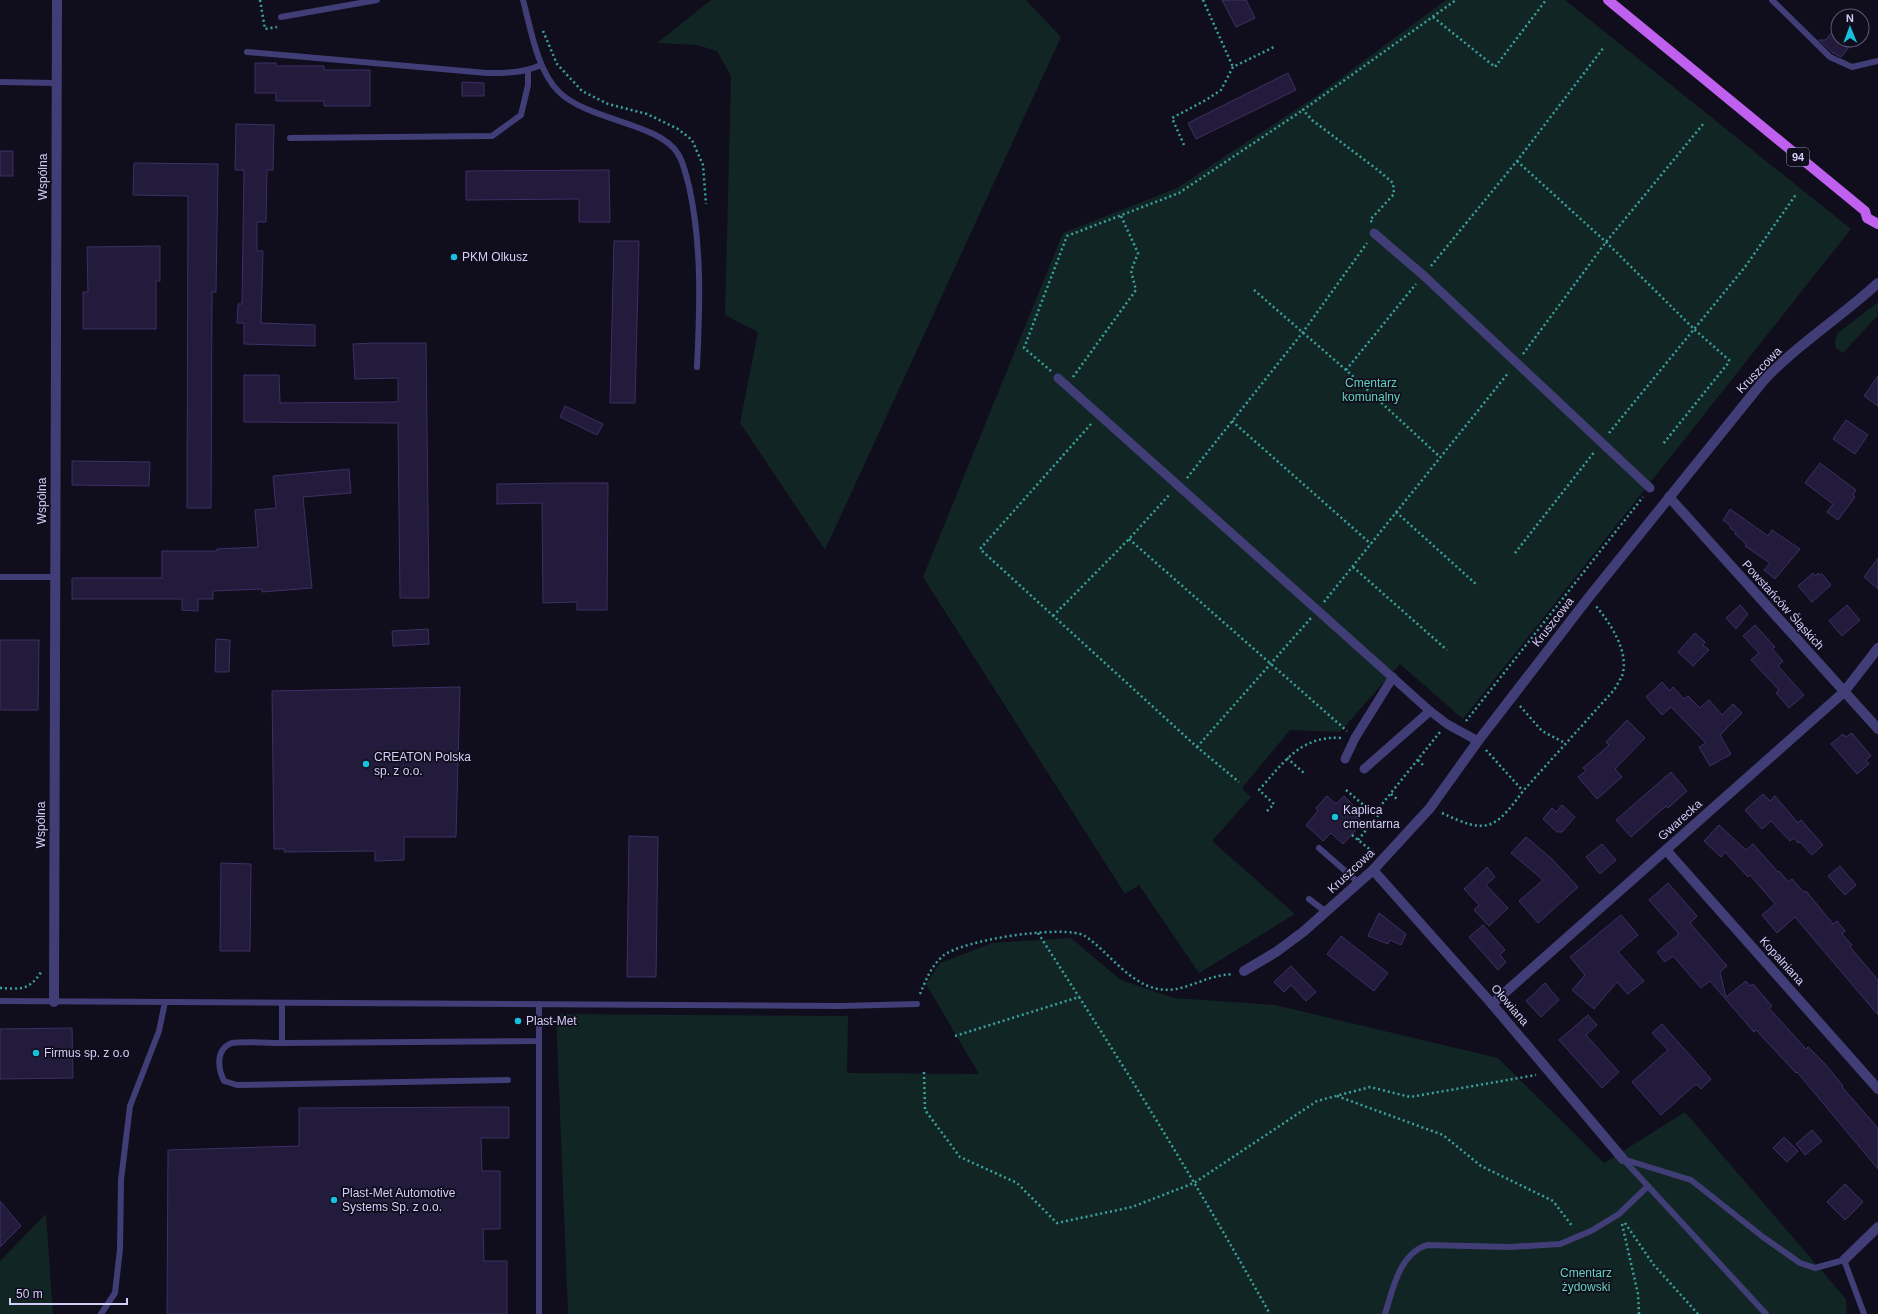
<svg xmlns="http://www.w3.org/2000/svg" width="1878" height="1314" font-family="Arial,sans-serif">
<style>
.green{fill:#112525}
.building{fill:#231b3b;stroke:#3c3065}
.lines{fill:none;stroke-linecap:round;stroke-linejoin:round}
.path{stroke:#39a3a0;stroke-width:2.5;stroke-dasharray:2 3;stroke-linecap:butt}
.service{stroke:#413d76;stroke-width:6}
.pedestrian{stroke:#413d76;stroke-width:9}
.minor{stroke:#413d76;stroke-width:10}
.primary{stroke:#bf60ef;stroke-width:10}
.poi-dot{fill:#17c1dd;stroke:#100d1c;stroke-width:1.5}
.labels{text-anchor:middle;stroke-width:3.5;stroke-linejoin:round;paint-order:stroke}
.shield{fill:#100d1c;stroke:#9993b7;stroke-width:1}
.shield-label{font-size:11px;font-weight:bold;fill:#d4cdfa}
.street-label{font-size:12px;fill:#d4cdfa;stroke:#100d1c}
.poi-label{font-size:12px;fill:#d4cdfa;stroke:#100d1c;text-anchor:start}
.park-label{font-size:12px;fill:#62d1ba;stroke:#100d1c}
</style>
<rect width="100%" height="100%" fill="#100d1c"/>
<g class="green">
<path d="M711,0H1026L1061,37L825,550L740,423L758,332L725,315L731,76L717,51L697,45L657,43Z"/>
<path d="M1446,0H1565L1851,229L1463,719L1400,664L1340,732L1290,730L1242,788L1251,797L1212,841L1295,914L1199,973L1139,885L1125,894L923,577L1063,233L1177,188L1315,97Z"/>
<path d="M1878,302V315L1843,353L1836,348L1835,341L1838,333Z"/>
<path d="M1071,938L1121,980L1174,998L1275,1005L1498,1058L1604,1163L1685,1112L1846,1299L1847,1314H568L556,1014L848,1016L847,1073L979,1074L926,984L940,963L992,943Z"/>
<path d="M46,1214L53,1314H0V1261Z"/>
</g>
<g class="building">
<path d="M1222,0H1246L1255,18L1236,27Z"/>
<path d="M1838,24V40H1855L1841,57L1833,53L1819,40H1826Z"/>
<path d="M255,63H276V66H324V70H370V106H324V101H276V93H255Z"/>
<path d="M1288,73L1296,90L1196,139L1188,123Z"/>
<path d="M462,82L484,83V96H462Z"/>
<path d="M236,124L274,125L273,170H267L266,222H257V251H263L261,323L315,325V346L244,344V323H237L238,304H242L244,170H235Z"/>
<rect x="0" y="151" width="13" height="25"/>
<path d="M134,163L218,164L216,292H212L211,508H187L188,196L133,195Z"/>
<path d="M609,170L610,222H579V199L466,200V171Z"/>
<path d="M614,241H639L635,403H610Z"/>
<path d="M160,246V281H156V329H83V292H88L87,247Z"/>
<path d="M375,343H426L429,598H400L398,423L244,422V375H279L280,403L398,402V378L355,379L353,344Z"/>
<path d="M1878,376V406L1864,396Z"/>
<path d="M565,406L603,424L597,435L560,417Z"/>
<path d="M1846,420L1868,435L1855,454L1833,439Z"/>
<path d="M72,461L150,462L149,486L72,485Z"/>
<path d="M1820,463L1856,490L1853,495L1855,497L1838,520L1827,512L1833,504L1805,483Z"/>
<path d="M349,469L351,493L303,497L312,588L262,592V589L213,591V599H198V611L182,610V599H72V578H162V551H217V549L258,547L255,510L276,508L273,476Z"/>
<path d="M569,483H608L607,610H577V602L543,603L542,503L497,504V484Z"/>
<path d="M1730,509L1768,536L1772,530L1800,549L1775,579L1764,570L1770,563L1745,546L1746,544L1735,534L1736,532L1730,528L1731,526L1723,520Z"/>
<path d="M1878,558V589L1864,577Z"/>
<path d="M1813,573L1816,576L1818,573L1820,575L1822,574L1831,585L1812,602L1798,586Z"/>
<path d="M1740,605L1748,614L1736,629L1726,618Z"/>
<path d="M1847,605L1860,620L1842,636L1829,621Z"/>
<path d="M1755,625L1775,647L1772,649L1783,661L1778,666L1804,695L1789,708L1776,693L1779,690L1751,660L1759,653L1743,636Z"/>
<path d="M428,629L429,644L393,646L392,631Z"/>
<path d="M1695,633L1705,642L1703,645L1709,650L1693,666L1678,652Z"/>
<path d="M216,639L230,640L229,672H215Z"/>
<path d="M0,640H39L38,710H0Z"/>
<path d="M1662,682L1670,691L1673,687L1684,699L1688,696L1700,708L1709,700L1722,715L1733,704L1742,713L1720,735L1731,754L1710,766L1699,747L1706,743L1671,707L1662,715L1646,697Z"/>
<path d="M460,687L456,837H404V860L375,861V851L284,852L285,849H274L272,691Z"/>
<path d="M1627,720L1645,738L1615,769L1622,777L1597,799L1578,777L1586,771L1583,768L1609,745L1606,742Z"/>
<path d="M1852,733L1871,756L1866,760L1869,764L1857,774L1831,744L1843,734L1846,737Z"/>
<path d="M1671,772L1687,791L1668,808L1666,806L1631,837L1616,820Z"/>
<path d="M1763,794L1770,801L1775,796L1798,823L1801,820L1823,845L1812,855L1800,842L1798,843L1794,838L1790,841L1771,821L1762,829L1745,810Z"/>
<path d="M1327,796L1336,804L1344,796L1355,807L1351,812L1363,822L1343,844L1331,833L1323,841L1306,825L1318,811L1316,808Z"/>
<path d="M1562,805L1575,817L1562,832H1557L1543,819L1552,808L1556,812Z"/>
<path d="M1719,825L1746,850L1753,844L1778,872L1779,871L1788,882L1792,879L1804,892L1806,891L1833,924L1837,921L1845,931L1842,934L1852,945L1850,947L1878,980V1015L1795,917L1777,933L1762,915L1775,904L1750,875L1748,877L1725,852L1721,857L1704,841Z"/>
<path d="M629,836L658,837L656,977H627Z"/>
<path d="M1526,837L1552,859L1578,887L1538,923L1519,901L1543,880L1511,853Z"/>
<path d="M1602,844L1616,860L1600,874L1586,857Z"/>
<path d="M221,863L251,864L250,951H220Z"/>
<path d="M1840,866L1856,885L1845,895L1828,876Z"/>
<path d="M1487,867L1495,877L1486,885L1508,908L1489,926L1474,910L1479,905L1464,889Z"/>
<path d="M1668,883L1697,916L1690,923L1727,966L1720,972L1726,997L1746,981L1750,986L1753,984L1772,1006L1769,1008L1806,1049L1808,1047L1826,1065L1843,1086L1842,1087L1878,1128V1169L1797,1072L1796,1073L1756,1030L1754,1032L1710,981L1701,988L1673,956L1665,962L1657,952L1679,934L1649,900Z"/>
<path d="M1379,913L1406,934L1401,945L1390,940L1388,944L1368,936Z"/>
<path d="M1621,915L1638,935L1618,952L1644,981L1628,994L1617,982L1594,1009L1572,990L1585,975L1570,957Z"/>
<path d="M1483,925L1505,950L1500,955L1506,962L1498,970L1469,937Z"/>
<path d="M1341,936L1388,973L1374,991L1327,954Z"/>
<path d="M1291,966L1316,992L1306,1001L1291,985L1284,992L1274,982Z"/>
<path d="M1545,983L1559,1000L1541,1017L1526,1001Z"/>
<path d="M1588,1015L1597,1025L1586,1035L1619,1072L1602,1088L1559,1040Z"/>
<path d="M1662,1024L1711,1079L1701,1089L1696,1084L1661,1115L1632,1082L1668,1050L1652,1033Z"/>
<path d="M72,1028L73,1078L0,1079V1029Z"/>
<path d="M509,1107V1138H481L482,1171H500V1229H483L484,1261H507V1314H167L168,1150L299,1146V1108Z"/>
<path d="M1812,1130L1822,1141L1805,1155L1796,1144Z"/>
<path d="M1784,1137L1798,1151L1787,1162L1773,1148Z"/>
<path d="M1845,1184L1863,1202L1845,1220L1827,1202Z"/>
<path d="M0,1201L21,1226L0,1247Z"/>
</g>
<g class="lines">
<g class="path">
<path d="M260,0L265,29L277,27"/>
<path d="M1203,0L1233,67"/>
<path d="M1433,17L1495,67L1546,0"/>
<path d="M543,31L557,64L582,91L608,104L647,114L678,129L692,140L703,165L706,204"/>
<path d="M1184,145L1172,118L1206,100L1221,90L1233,67L1276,46"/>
<path d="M1517,161L1606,242L1695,330L1729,360V362L1663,444"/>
<path d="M1372,222L1370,220L1394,194L1393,183L1379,171L1312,120L1303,110L1456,0"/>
<path d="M1431,266L1517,161L1604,47"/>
<path d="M1254,290L1346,370L1440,457"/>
<path d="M1523,354L1606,242L1704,123"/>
<path d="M1346,370L1416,284"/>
<path d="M1051,371L1024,348L1067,236L1179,193L1303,110"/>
<path d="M1073,377L1136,290L1131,271L1138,253L1121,216"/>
<path d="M1232,421L1371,544"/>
<path d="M1091,424L980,549L1197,747L1239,782"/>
<path d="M1609,433L1745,267L1797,193"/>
<path d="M1187,478L1303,332L1367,243"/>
<path d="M1396,512L1477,585"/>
<path d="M1129,539L1347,731"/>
<path d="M1515,553L1595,451"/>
<path d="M1353,567L1447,650"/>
<path d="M1324,602L1509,372"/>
<path d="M1053,616L1129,539L1170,494"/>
<path d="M1520,706L1542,731L1565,743"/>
<path d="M1466,721L1643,497"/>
<path d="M1197,747L1311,618"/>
<path d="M1486,750L1523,791"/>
<path d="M1287,758L1304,773"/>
<path d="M1418,760L1423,765"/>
<path d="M1346,790L1374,814L1440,732"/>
<path d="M1391,794L1397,799"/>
<path d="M1267,811L1274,804L1259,790C1284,762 1301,735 1342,738"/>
<path d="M1442,813C1486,834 1494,831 1523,791L1614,690C1617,685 1620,680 1622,676C1630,652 1610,623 1596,606"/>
<path d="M1352,835L1373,852"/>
<path d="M1358,840L1381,812L1378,810"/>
<path d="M1038,933L1079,997"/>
<path d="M0,988C20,989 29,991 41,972"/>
<path d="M920,994C926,980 931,966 943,956C961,940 1065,924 1085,936C1109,952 1128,983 1158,989C1175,992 1187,986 1202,981C1212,977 1222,975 1232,974"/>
<path d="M955,1036L1079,997C1146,1101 1210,1207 1270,1314"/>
<path d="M924,1072L925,1110L960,1157L1017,1183L1057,1223L1132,1207L1194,1183L1317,1101L1370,1087L1410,1097L1536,1075"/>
<path d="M1337,1096L1443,1135L1481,1166L1553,1201L1573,1227"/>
<path d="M1625,1223L1653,1264L1698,1314"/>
<path d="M1622,1224L1638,1294L1639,1314"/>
</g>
<g class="service">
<path d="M523,0C531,30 537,70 559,92C589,121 660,123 678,154C684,163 686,176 689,186C702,245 700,307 697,367"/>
<path d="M1772,0L1830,57L1852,67L1878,61"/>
<path d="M281,17L377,0"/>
<path d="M247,52L487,73C507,73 523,73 541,65"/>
<path d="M0,82L57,83"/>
<path d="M290,138L492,136L521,115L528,85V71"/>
<path d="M0,577H55"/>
<path d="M1319,848L1359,883"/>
<path d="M1309,899L1326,912"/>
<path d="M0,1001L841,1006L917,1004"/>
<path d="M282,1004V1043C272,1043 239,1041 232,1043C215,1049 218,1069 224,1081L237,1085L508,1080"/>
<path d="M539,1041V1314"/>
<path d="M282,1043L539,1041V1004"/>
<path d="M1623,1159L1691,1180L1763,1237L1800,1263L1815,1268L1844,1260L1864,1314"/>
<path d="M1623,1159L1766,1314"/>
<path d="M101,1314L115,1293L120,1249L121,1180L130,1106L159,1031L165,1002"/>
<path d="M1385,1314C1393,1289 1399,1254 1427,1245L1510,1247L1560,1244L1591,1231L1619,1214L1648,1186"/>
</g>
<g class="pedestrian">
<path d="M1374,233L1423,275L1650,488"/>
<path d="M1058,378L1430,711L1447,724L1478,741"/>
<path d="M1345,759L1355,738L1393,677"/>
<path d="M1364,769L1430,711"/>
</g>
<g class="minor">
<path d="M1669,497L1878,729"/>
<path d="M1666,850L1878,1089"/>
<path d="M1373,870L1492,1004L1623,1159"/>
<path d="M1244,971L1276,952L1303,932L1373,870L1430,808L1478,741L1589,597L1764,380C1798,344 1841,317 1878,283"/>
<path d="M54,1002L57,0"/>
<path d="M1492,1004L1844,692L1878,648"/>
<path d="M1844,1260L1878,1227"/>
</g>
<path class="primary" d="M1608,0L1865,211L1867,218L1878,224"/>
</g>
<g class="poi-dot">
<circle cx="454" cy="257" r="4"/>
<circle cx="366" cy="764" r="4"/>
<circle cx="1335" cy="817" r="4"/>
<circle cx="518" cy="1021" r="4"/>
<circle cx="36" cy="1053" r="4"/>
<circle cx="334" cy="1200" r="4"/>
</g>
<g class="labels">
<rect class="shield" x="1787" y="148" width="22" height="18" rx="3"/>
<g class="shield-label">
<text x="1798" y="161">94</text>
</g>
<g class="street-label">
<text transform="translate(43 177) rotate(-90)" y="4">Wspólna</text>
<text transform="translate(1759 370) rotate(-46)" y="4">Kruszcowa</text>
<text transform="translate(42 501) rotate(-90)" y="4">Wspólna</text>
<text transform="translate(1783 605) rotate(48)" y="4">Powstańców Śląskich</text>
<text transform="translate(1553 622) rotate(-52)" y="4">Kruszcowa</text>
<text transform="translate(1680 820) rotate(-42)" y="4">Gwarecka</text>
<text transform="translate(41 825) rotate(-90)" y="4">Wspólna</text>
<text transform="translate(1351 871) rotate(-43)" y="4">Kruszcowa</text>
<text transform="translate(1782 961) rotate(48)" y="4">Kopalniana</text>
<text transform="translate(1510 1005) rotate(49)" y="4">Ołowiana</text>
</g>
<g class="poi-label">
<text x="462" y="261">PKM Olkusz</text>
<text x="374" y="761">CREATON Polska<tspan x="374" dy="14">sp. z o.o.</tspan></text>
<text x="1343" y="814">Kaplica<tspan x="1343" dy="14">cmentarna</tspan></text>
<text x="526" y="1025">Plast-Met</text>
<text x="44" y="1057">Firmus sp. z o.o</text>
<text x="342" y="1197">Plast-Met Automotive<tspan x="342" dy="14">Systems Sp. z o.o.</tspan></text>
</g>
<g class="park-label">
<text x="1371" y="387">Cmentarz<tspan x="1371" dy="14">komunalny</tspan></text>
<text x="1586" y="1277">Cmentarz<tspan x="1586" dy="14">żydowski</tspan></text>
</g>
</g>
<g transform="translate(1850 28) rotate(359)"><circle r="19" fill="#100d1c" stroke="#5e5a75"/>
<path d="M0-3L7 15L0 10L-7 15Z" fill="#17c1dd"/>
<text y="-6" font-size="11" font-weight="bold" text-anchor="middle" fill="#d4cdfa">N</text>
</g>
<path d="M10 1298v6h117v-6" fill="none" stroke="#d4cdfa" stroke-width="2"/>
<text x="16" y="1298" font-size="12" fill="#d4cdfa" stroke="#100d1c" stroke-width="3" paint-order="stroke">50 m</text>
</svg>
